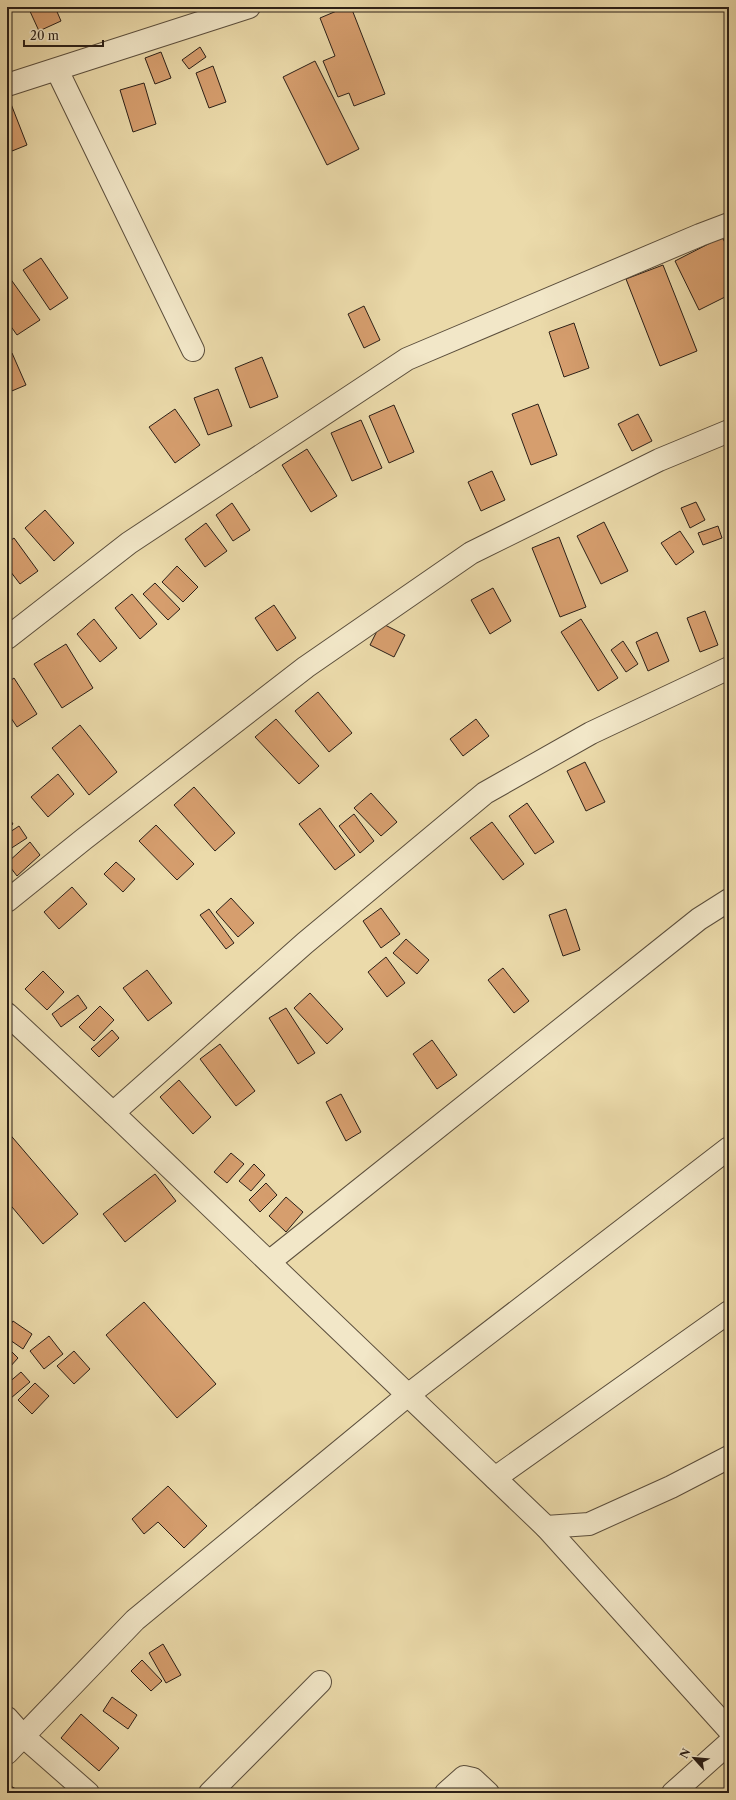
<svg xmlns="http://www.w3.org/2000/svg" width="736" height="1800" font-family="'Libre Caslon Text',serif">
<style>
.building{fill:#d69e6e;stroke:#2b1f17}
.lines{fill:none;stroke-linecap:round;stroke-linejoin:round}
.minor-casing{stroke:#5b4e3c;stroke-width:24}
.minor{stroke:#f2e7c8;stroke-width:22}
</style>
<rect width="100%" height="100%" fill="#ebdaaa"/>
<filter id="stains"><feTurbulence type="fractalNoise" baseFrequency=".005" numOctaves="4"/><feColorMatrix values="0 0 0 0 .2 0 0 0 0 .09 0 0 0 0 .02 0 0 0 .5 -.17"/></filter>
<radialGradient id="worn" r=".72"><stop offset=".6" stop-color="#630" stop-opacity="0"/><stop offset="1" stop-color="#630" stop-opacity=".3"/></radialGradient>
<g class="building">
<path d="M28,7H55L61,21L39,31Z"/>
<path d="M346,7H351L385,94L354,106L349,93L338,97L323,61L335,56L320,18Z"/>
<path d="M200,47L206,57L189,69L182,60Z"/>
<path d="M161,52L171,78L155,84L145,58Z"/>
<path d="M315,61L359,149L327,165L283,77Z"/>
<path d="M213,66L226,102L209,108L196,73Z"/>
<path d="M144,83L156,124L133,132L120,90Z"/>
<path d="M11,104L27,145L7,153V106Z"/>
<path d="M722,237L729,250V295L699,310L675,261Z"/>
<path d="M41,258L68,298L50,310L23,270Z"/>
<path d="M663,265L697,351L660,366L626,279Z"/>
<path d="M7,274L40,320L17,335L7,321Z"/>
<path d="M364,306L380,340L364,348L348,314Z"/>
<path d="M574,323L589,368L564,377L549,332Z"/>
<path d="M12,353L26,385L7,393V355Z"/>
<path d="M262,357L278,397L250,408L235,368Z"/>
<path d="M218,389L232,426L208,435L194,398Z"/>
<path d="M538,404L557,455L531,465L512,414Z"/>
<path d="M394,405L414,452L389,463L369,416Z"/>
<path d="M175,409L200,445L175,463L149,427Z"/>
<path d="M638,414L652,441L632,451L618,424Z"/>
<path d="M361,420L382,468L352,481L331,433Z"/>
<path d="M307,449L337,496L311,512L282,465Z"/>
<path d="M492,471L505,500L481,511L468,482Z"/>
<path d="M696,502L705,520L690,528L681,508Z"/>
<path d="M232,503L250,530L233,541L216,515Z"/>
<path d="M45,510L74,543L54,561L25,528Z"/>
<path d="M604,522L628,571L601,584L577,536Z"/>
<path d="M206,523L227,551L205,567L185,539Z"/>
<path d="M718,526L722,538L703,545L698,533Z"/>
<path d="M680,531L694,552L676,565L661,543Z"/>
<path d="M559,537L586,607L560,617L532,548Z"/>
<path d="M14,538L38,571L20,584L7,567V543Z"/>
<path d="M177,566L198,587L183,602L162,582Z"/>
<path d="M155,583L180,609L168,620L143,594Z"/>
<path d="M493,588L511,621L490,634L471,600Z"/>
<path d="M132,594L157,624L140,639L115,608Z"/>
<path d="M274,605L296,638L277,651L255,618Z"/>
<path d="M705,611L718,645L700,652L687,618Z"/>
<path d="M94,619L117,648L100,662L77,634Z"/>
<path d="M581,619L618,678L598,691L561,632Z"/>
<path d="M381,623L405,635L394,657L370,645Z"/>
<path d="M657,632L669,661L648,671L636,642Z"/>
<path d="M623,641L638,664L626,672L611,650Z"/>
<path d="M66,644L93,688L62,708L34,664Z"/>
<path d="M14,678L37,714L17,727L7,712V683Z"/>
<path d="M318,692L352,733L329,752L295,711Z"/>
<path d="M276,719L319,766L299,784L255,737Z"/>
<path d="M476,719L489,736L463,756L450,739Z"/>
<path d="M80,725L117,772L89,795L52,748Z"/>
<path d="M585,762L605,802L586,811L567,771Z"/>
<path d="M58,774L74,794L48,817L31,797Z"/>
<path d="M194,787L235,833L215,851L174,805Z"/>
<path d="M371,793L397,822L381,836L354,808Z"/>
<path d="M527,803L554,842L535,854L509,816Z"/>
<path d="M320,808L355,855L335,870L299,824Z"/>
<path d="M354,814L374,841L360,853L339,826Z"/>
<path d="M7,815L13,824L7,828Z"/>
<path d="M492,822L524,864L503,880L470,838Z"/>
<path d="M156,825L194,864L177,880L139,841Z"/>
<path d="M19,826L27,838L7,851V834Z"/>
<path d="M30,842L40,855L17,876L7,863Z"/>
<path d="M116,862L135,879L123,892L104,874Z"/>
<path d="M72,887L87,904L59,929L44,912Z"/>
<path d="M231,898L254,923L238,937L216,912Z"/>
<path d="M381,908L400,934L381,948L363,921Z"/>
<path d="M209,909L234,943L226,949L200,915Z"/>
<path d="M566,909L580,950L563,956L549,915Z"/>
<path d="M406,939L429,960L417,974L393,953Z"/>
<path d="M386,957L405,983L387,997L368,972Z"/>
<path d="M503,968L529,1001L514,1013L488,980Z"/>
<path d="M147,970L172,1003L148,1021L123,988Z"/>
<path d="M43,971L64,992L47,1010L25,989Z"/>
<path d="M310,993L343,1029L327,1044L294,1008Z"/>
<path d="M78,995L87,1008L61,1027L52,1014Z"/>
<path d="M100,1006L114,1020L94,1041L79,1027Z"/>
<path d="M286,1008L315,1053L298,1064L269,1018Z"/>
<path d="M112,1030L119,1038L99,1057L91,1049Z"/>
<path d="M432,1040L457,1075L437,1089L413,1054Z"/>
<path d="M220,1044L255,1091L236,1106L200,1059Z"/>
<path d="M179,1080L211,1117L193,1134L160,1097Z"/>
<path d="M341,1094L361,1132L346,1141L326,1102Z"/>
<path d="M7,1131L78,1214L43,1244L7,1201Z"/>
<path d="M231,1153L244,1164L227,1183L214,1172Z"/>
<path d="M254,1164L265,1175L251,1191L239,1181Z"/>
<path d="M155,1174L176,1201L125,1242L103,1214Z"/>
<path d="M266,1183L277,1195L260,1212L249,1200Z"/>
<path d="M286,1197L303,1212L286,1232L269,1216Z"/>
<path d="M144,1302L216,1384L177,1418L106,1335Z"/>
<path d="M13,1321L32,1334L23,1349L7,1338V1330Z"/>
<path d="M49,1336L63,1354L44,1369L30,1351Z"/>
<path d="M7,1347L18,1358L9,1368L7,1367Z"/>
<path d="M74,1351L90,1369L74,1384L57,1366Z"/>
<path d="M21,1372L30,1382L11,1398L7,1393V1384Z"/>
<path d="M35,1383L49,1396L32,1414L18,1400Z"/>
<path d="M168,1486L207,1526L184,1548L158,1522L144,1534L132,1519Z"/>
<path d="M163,1644L181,1675L166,1683L149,1653Z"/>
<path d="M142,1660L162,1681L151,1691L131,1671Z"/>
<path d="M112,1697L137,1715L128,1729L103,1711Z"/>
<path d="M81,1714L119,1748L99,1771L61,1738Z"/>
<path d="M7,1784L23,1793H7Z"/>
</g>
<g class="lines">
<defs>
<g id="minor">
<path d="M57,70L193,350"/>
<path d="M7,85L249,7"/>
<path d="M7,638L129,543L407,359L700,235L729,224"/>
<path d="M7,901L84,839L306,667L471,553L659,460L729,431"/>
<path d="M7,1014L113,1113L546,1527L589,1524L671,1487L729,1457"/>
<path d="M113,1113L305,943L485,793L591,733L729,668"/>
<path d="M269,1262L699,919L729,900"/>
<path d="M495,1478L729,1312"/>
<path d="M546,1527L729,1730"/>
<path d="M7,1718L23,1736L88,1793"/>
<path d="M7,1753L135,1620L408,1395L729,1148"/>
<path d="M210,1793L320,1682"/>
<path d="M446,1793L464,1777L473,1779L488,1793"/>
<path d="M673,1793L729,1743"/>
</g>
</defs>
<use href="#minor" class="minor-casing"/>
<use href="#minor" class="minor"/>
</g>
<rect width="736" height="1800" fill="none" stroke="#ebdaaa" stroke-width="24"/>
<rect x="8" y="8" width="720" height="1784" fill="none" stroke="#2b1f17" stroke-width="2"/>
<rect x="12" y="12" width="712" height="1776" fill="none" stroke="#2b1f17"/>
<g transform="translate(694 1758) rotate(297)" stroke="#f2e7c8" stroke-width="3" paint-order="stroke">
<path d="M0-3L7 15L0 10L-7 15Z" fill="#2b1f17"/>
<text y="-6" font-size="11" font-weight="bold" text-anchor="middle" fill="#2b1f17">N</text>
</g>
<path d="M24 40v6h79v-6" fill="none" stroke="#2b1f17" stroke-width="2"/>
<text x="30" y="40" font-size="12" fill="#2b1f17" stroke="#f2e7c8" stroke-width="3" paint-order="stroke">20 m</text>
<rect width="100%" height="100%" filter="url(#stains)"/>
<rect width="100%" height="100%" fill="url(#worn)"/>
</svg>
